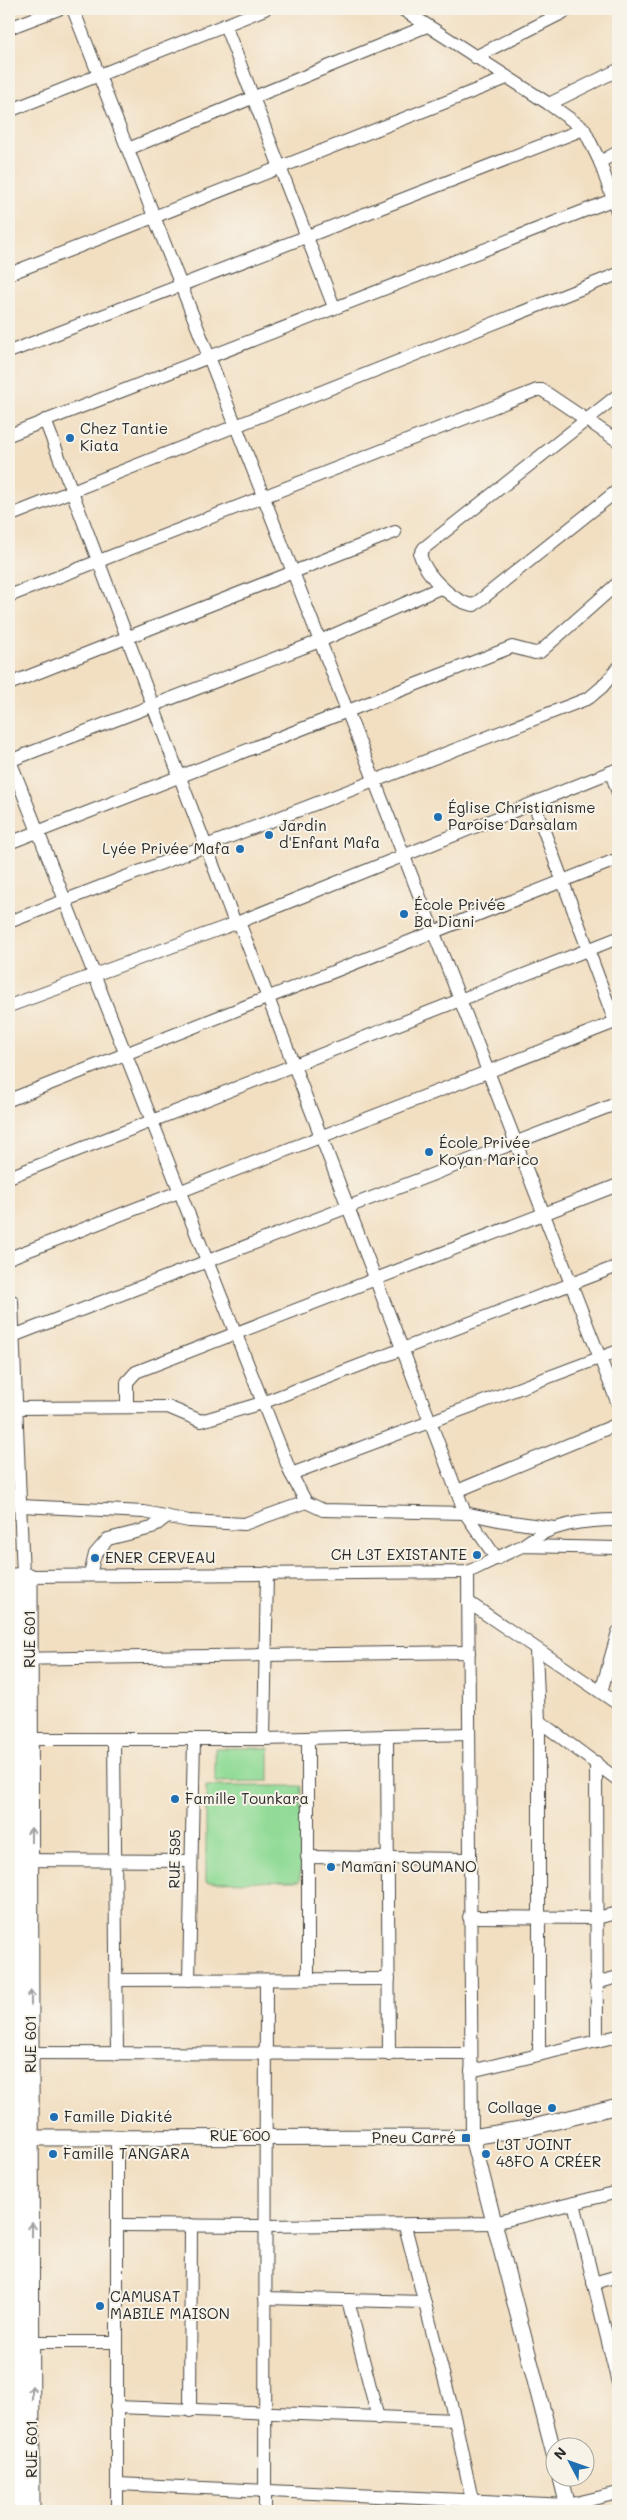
<svg xmlns="http://www.w3.org/2000/svg" width="627" height="2520" font-family="Mali,sans-serif">
<style>
.green{fill:#92db97;stroke:#5e8361}
.lines{fill:none;stroke-linecap:round;stroke-linejoin:round}
.minor-casing{stroke:#494642;stroke-width:14}
.tertiary-casing{stroke:#494642;stroke-width:17}
.minor{stroke:#fff;stroke-width:12}
.tertiary{stroke:#fff;stroke-width:15}
.oneway{stroke:#a0a0a0}
.poi-dot{fill:#1f6fb2;stroke:#f7f3e8;stroke-width:2}
.labels{text-anchor:middle;stroke-width:4;stroke-linejoin:round;paint-order:stroke}
.poi-label{font-size:15px;fill:#2b2b2b;stroke:#f7f3e8;text-anchor:start}
.street-label{font-size:15px;fill:#2b2b2b;stroke:#f7f3e8}
</style>
<rect width="100%" height="100%" fill="#f7f3e8"/>
<filter id="ink" filterUnits="userSpaceOnUse"><feTurbulence type="fractalNoise" baseFrequency=".02" numOctaves="2"/><feDisplacementMap in="SourceGraphic" scale="10" xChannelSelector="R" yChannelSelector="G"/><feConvolveMatrix kernelMatrix="1 2 1 2 8 2 1 2 1" color-interpolation-filters="sRGB"/></filter>
<filter id="wash" filterUnits="userSpaceOnUse"><feTurbulence type="fractalNoise" baseFrequency=".0096" numOctaves="4" result="noise"/><feDisplacementMap in="SourceGraphic" scale="20" xChannelSelector="R" yChannelSelector="G"/><feGaussianBlur stdDeviation="1.12" result="paint"/><feColorMatrix in="noise" values="0 0 0 0 0 0 0 0 0 0 0 0 0 0 0 0 0 1.4 0 .05"/><feComposite in="paint" operator="in"/></filter>
<g filter="url(#wash)">
<rect width="100%" height="100%" fill="#f2dfc2"/>
<g class="green">
<path d="M215,1748H269V1781L215,1782Z"/>
<path d="M206,1786H301L300,1881L206,1882Z"/>
</g>
</g>
<g filter="url(#ink)">
<g class="lines">
<defs>
<g id="minor">
<path d="M73,9L618,1404"/>
<path d="M402,9L549,104L584,129L600,162L618,214"/>
<path d="M225,25L334,307"/>
<path d="M9,28L59,9"/>
<path d="M475,57L570,9"/>
<path d="M549,104L618,70"/>
<path d="M9,111L265,9"/>
<path d="M128,149L427,26"/>
<path d="M600,162L618,152"/>
<path d="M9,274L507,78"/>
<path d="M9,352L584,129"/>
<path d="M618,395L424,548L420,555C426,575 453,603 474,605L618,490"/>
<path d="M45,420L235,923"/>
<path d="M9,435L612,200"/>
<path d="M9,516L618,274"/>
<path d="M9,596L537,390H542L618,441"/>
<path d="M9,684L395,532"/>
<path d="M9,758L291,1474L306,1502L323,1510L465,1513L498,1520L554,1528"/>
<path d="M9,761L320,641L442,587"/>
<path d="M611,772L618,793"/>
<path d="M534,804L615,1022"/>
<path d="M9,843L512,647L535,653L540,652L618,583"/>
<path d="M9,922L589,698L602,687L618,668"/>
<path d="M239,922L465,1513L497,1559"/>
<path d="M9,1006L239,922L618,769"/>
<path d="M9,1100L618,859"/>
<path d="M9,1177L618,938"/>
<path d="M9,1258L618,1021"/>
<path d="M12,1301L23,1576"/>
<path d="M13,1336L618,1103"/>
<path d="M127,1407V1382L136,1372L618,1185"/>
<path d="M15,1408L168,1407L201,1421L262,1403L618,1266"/>
<path d="M291,1474L618,1351"/>
<path d="M457,1491L618,1424"/>
<path d="M21,1506L144,1512L189,1521L244,1524L306,1502"/>
<path d="M522,1546C550,1524 584,1520 618,1520"/>
<path d="M468,1572L472,2137"/>
<path d="M90,1575L95,1554L108,1539L152,1528L166,1517"/>
<path d="M30,1576L468,1572L522,1546L618,1548"/>
<path d="M468,1602L618,1704"/>
<path d="M536,1649L539,1721V2055"/>
<path d="M9,1659L469,1652"/>
<path d="M601,1692L618,1632"/>
<path d="M539,1721L618,1780"/>
<path d="M387,1737L389,2055"/>
<path d="M22,1739H264L469,1734"/>
<path d="M114,1739L117,2054"/>
<path d="M264,1739L267,1573"/>
<path d="M596,1762L597,2041"/>
<path d="M307,1857L469,1859"/>
<path d="M9,1860L191,1861"/>
<path d="M469,1917L596,1918L618,1913"/>
<path d="M308,1979V1738"/>
<path d="M118,1980L389,1979"/>
<path d="M189,1980L194,1739"/>
<path d="M596,1983L618,1977"/>
<path d="M9,2053L471,2054"/>
<path d="M471,2071L618,2036"/>
<path d="M574,2203L618,2383"/>
<path d="M119,2225L266,2226L494,2223L618,2192"/>
<path d="M405,2226L455,2420L472,2500"/>
<path d="M593,2283L618,2276"/>
<path d="M265,2298L424,2302"/>
<path d="M348,2300L378,2418"/>
<path d="M32,2342H117"/>
<path d="M116,2407L455,2420"/>
<path d="M190,2411L191,2225"/>
<path d="M118,2484L568,2505L618,2493"/>
<path d="M117,2511V2137"/>
<path d="M265,2511L266,1980"/>
</g>
<g id="tertiary">
<path d="M9,1576H30L32,2511"/>
<path d="M16,1576L19,2511"/>
<path d="M472,2137L554,2454"/>
<path d="M23,2138L472,2137L533,2127L618,2106"/>
<path d="M561,2478L569,2511"/>
</g>
</defs>
<use href="#minor" class="minor-casing"/>
<use href="#tertiary" class="tertiary-casing"/>
<use href="#minor" class="minor"/>
<use href="#tertiary" class="tertiary"/>
</g>
<defs><path id="oneway-shaft" d="M-6 0H5M1.5-3L5.5 0L1.5 3" fill="none" stroke-width="1.6" stroke-linecap="round" stroke-linejoin="round" transform="scale(1.25)"/></defs>
<g class="oneway">
<use href="#oneway-shaft" transform="translate(31 1835) rotate(-90)"/>
<use href="#oneway-shaft" transform="translate(31 1998) rotate(-90)"/>
<use href="#oneway-shaft" transform="translate(32 2230) rotate(-90)"/>
<use href="#oneway-shaft" transform="translate(32 2393) rotate(-90)"/>
</g>
</g>
<g class="poi-dot">
<circle cx="70" cy="438" r="5"/>
<circle cx="438" cy="817" r="5"/>
<circle cx="269" cy="835" r="5"/>
<circle cx="240" cy="849" r="5"/>
<circle cx="404" cy="914" r="5"/>
<circle cx="429" cy="1152" r="5"/>
<circle cx="477" cy="1555" r="5"/>
<circle cx="95" cy="1558" r="5"/>
<circle cx="175" cy="1799" r="5"/>
<circle cx="331" cy="1867" r="5"/>
<circle cx="552" cy="2108" r="5"/>
<circle cx="54" cy="2117" r="5"/>
<rect x="461" y="2133" width="10" height="10" rx="2.5"/>
<circle cx="53" cy="2154" r="5"/>
<circle cx="486" cy="2154" r="5"/>
<circle cx="100" cy="2306" r="5"/>
</g>
<g class="labels">
<g class="poi-label">
<text x="80" y="434">Chez Tantie<tspan x="80" dy="17">Kiata</tspan></text>
<text x="448" y="813">Église Christianisme<tspan x="448" dy="17">Paroise Darsalam</tspan></text>
<text x="279" y="831">Jardin<tspan x="279" dy="17">d'Enfant Mafa</tspan></text>
<text x="230" y="854" text-anchor="end">Lyée Privée Mafa</text>
<text x="414" y="910">École Privée<tspan x="414" dy="17">Ba Diani</tspan></text>
<text x="439" y="1148">École Privée<tspan x="439" dy="17">Koyan Marico</tspan></text>
<text x="467" y="1560" text-anchor="end">CH L3T EXISTANTE</text>
<text x="105" y="1563">ENER CERVEAU</text>
<text x="185" y="1804">Famille Tounkara</text>
<text x="341" y="1872">Mamani SOUMANO</text>
<text x="542" y="2113" text-anchor="end">Collage</text>
<text x="64" y="2122">Famille Diakité</text>
<text x="456" y="2143" text-anchor="end">Pneu Carré</text>
<text x="496" y="2150">L3T JOINT<tspan x="496" dy="17">48FO A CRÉER</tspan></text>
<text x="63" y="2159">Famille TANGARA</text>
<text x="110" y="2302">CAMUSAT<tspan x="110" dy="17">MABILE MAISON</tspan></text>
</g>
<g class="street-label">
<text transform="translate(30 1639) rotate(-90)" y="5">RUE 601</text>
<text transform="translate(175 1859) rotate(-89)" y="5">RUE 595</text>
<text transform="translate(31 2044) rotate(-90)" y="5">RUE 601</text>
<text x="240" y="2141">RUE 600</text>
<text transform="translate(32 2449) rotate(-90)" y="5">RUE 601</text>
</g>
</g>
<rect width="627" height="2520" fill="none" stroke="#f7f3e8" stroke-width="30"/>
<g transform="translate(570 2462) rotate(311)"><circle r="24" fill="#f7f3e8" stroke="#a5a39c"/>
<path d="M0-4L9 19L0 12L-9 19Z" fill="#1f6fb2"/>
<text y="-8" font-size="14" font-weight="bold" text-anchor="middle" fill="#2b2b2b">N</text>
</g>
</svg>
